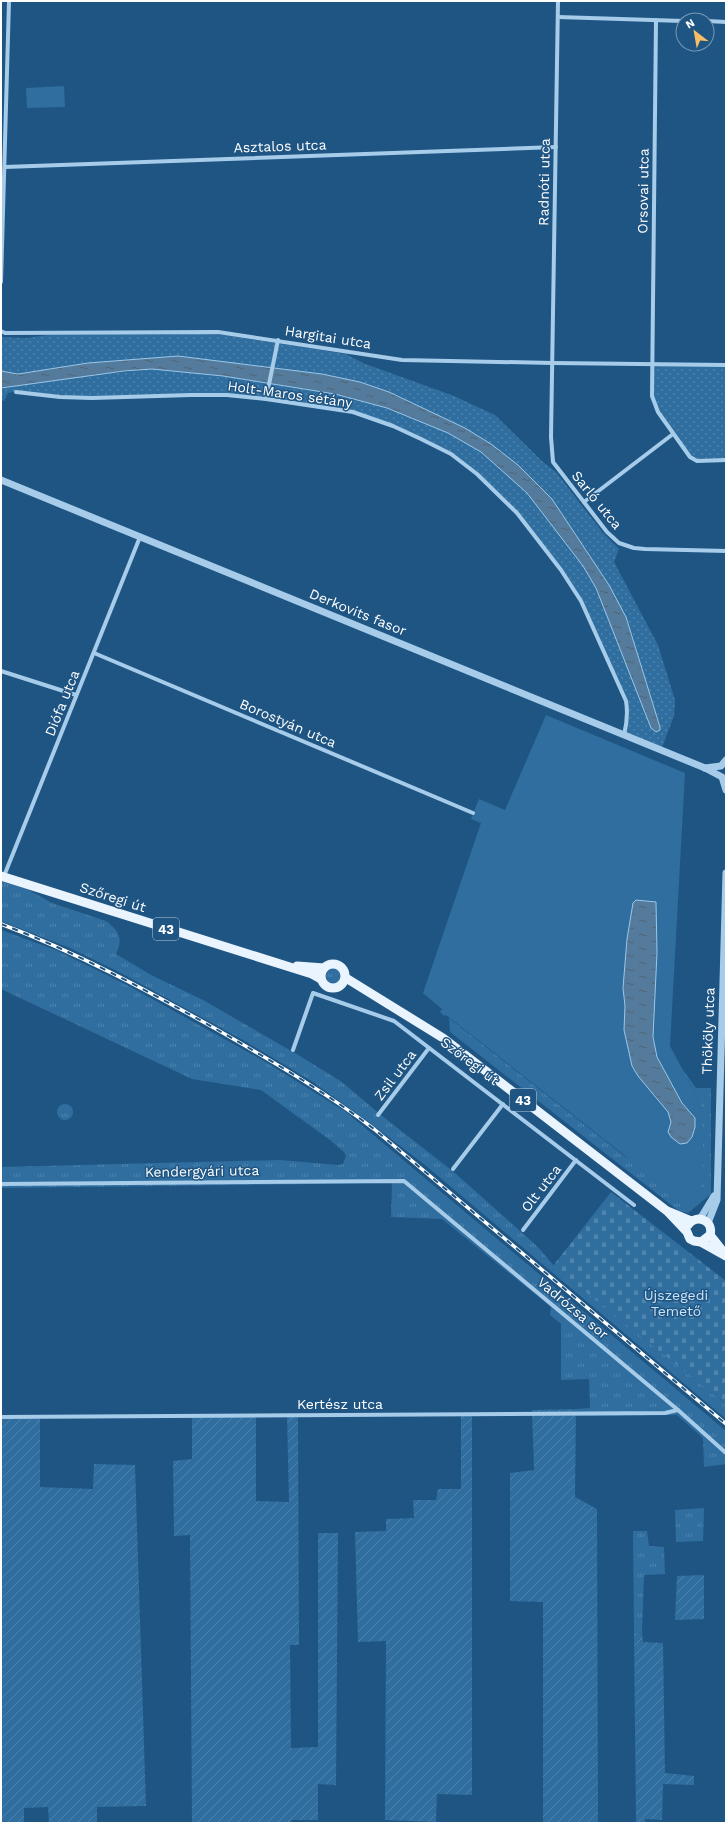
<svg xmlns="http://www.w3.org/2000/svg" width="727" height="1824" font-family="'Work Sans',sans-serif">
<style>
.grass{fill:url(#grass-tufts)}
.cemetery{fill:url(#cemetery-stones)}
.park{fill:url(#park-dots)}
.garden{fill:url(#garden-furrows)}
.pitch{fill:#2f6e9f}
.water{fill:url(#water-ripples);stroke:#9ac8eb}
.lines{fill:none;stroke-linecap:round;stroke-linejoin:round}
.minor{stroke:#a6cce9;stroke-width:4}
.tertiary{stroke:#a6cce9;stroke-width:7}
.primary{stroke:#e9f4fe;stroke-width:9}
.rail-casing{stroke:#fff;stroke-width:3.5}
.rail{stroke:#1f5583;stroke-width:2;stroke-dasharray:6;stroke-linecap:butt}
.labels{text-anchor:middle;stroke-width:3;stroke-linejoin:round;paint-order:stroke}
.shield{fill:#1f5583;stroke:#bcccda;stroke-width:1}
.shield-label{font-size:13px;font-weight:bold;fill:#fff}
.street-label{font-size:14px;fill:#fff;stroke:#1f5583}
.park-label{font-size:14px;fill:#cbe3f7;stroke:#1f5583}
</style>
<defs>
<pattern id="grass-tufts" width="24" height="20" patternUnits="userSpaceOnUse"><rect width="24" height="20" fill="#2f6e9f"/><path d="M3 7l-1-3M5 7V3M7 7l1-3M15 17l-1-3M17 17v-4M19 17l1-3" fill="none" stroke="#4e84ad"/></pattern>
<pattern id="cemetery-stones" width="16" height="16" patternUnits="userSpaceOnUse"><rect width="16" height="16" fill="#2f6e9f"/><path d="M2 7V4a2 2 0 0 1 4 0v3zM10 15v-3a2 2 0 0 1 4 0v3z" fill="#4e84ad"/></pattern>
<pattern id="park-dots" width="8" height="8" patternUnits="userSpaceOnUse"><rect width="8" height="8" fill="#2f6e9f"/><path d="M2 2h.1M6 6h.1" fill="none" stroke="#4e84ad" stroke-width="1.8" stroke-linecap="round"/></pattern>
<pattern id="garden-furrows" width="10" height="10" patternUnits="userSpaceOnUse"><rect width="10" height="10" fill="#2f6e9f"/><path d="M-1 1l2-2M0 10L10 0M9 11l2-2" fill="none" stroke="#4e84ad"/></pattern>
<pattern id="water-ripples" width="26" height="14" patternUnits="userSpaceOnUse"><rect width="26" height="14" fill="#547b9c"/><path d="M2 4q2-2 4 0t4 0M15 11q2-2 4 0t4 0" fill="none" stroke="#506474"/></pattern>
</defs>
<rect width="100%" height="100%" fill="#1f5583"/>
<g class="grass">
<path d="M1,881L27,889L52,903L106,921C120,932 123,938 116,954L151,975L203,1000L295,1053L342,1082L381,1115L455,1173L538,1247L554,1266L726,1404V1419L425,1165L370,1123L313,1082L243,1040L119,972L70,948L1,921Z"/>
<path d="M1,930L56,950L127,985L264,1061L346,1112L726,1431V1464L704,1467L703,1438L677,1415L576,1416V1409L590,1408L589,1379L561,1380V1324L550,1315L551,1307L442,1219L391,1217L392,1183L1,1188V1167L280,1160L338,1165L343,1164L346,1156L344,1152L330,1140L261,1090L192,1079L1,989Z"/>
<circle cx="334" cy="976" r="8"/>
<path d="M449,1018L627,1158L701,1104L681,1067L696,1088H711V1194L688,1213L679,1211L450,1032Z"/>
<circle cx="65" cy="1112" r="8"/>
<path d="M704,1508L703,1541L676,1542L675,1510Z"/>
<path d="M633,1531H647L649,1546L664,1547L665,1574L644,1575L642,1632L634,1633Z"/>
</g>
<path class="cemetery" d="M611,1192L726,1281V1404L553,1266Z"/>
<g class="park">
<path d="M173,333L224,335L346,354L363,363L454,396L495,415L543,462L556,472L603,533L619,549L614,562L658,645L675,700L674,716L661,750L624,735L627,724L626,701L581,601L561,570L511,505L451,454L421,439L353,412L227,395L92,398L13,392L8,393L4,401L1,400V388L68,378L152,369L223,376L335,394L387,408L448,433L481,452L527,493L583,566L596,588L651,728L660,726L626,617L609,585L567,521L552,499L518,465L491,444L465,428L389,392L360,382L322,374L279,369L88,363L18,374L1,371V337L27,338L47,335Z"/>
<path d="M653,363L726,365V460L697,461L690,457L654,404Z"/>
</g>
<g class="garden">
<path d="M576,1409L575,1497L597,1509L598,1823H543V1602L510,1601V1473L534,1470L532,1410Z"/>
<path d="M461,1415H472V1795L437,1794L436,1822L385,1820L386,1641L358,1642L355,1532L386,1531V1519L414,1518L413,1500H436L438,1489H461Z"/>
<path d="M192,1417H256V1501L289,1502L287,1417H298L299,1645H290L291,1748L318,1747V1533H338L336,1785L318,1784V1820H291V1823H192L190,1535L174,1536L173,1461L192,1459Z"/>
<path d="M1,1419H40V1487L93,1489L94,1464L135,1465L146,1806L97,1807V1823H49L48,1807L24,1808V1823H1Z"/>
<path d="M704,1575V1619L675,1620L677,1576Z"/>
<path d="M642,1632L643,1642L663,1643L665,1773L694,1776V1785L663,1784L662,1820L645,1819V1823H636L634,1633Z"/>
</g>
<g class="pitch">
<path d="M64,86L65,107L27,108L26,88Z"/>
<path d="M546,715L685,773L670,1046L701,1104L704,1180L689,1206L446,1015L444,1016L440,1012L442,1009L423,993L481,823L471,819L479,799L505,810Z"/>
</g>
<g class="water">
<path d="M178,356L322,374L360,382L389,392L465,428L491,444L518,465L552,499L609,585L626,617L660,727V730L656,732L651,728L596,588L583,566L527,493L481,452L448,433L387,408L335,394L223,376L152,369L124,371L1,388V371L18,374L88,363Z"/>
<path d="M636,900L656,902L657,953L653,1037L657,1057L682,1103L695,1118V1127L692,1137L687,1143L680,1144L671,1137L668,1132L671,1122L668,1112L638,1076L632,1066L624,1030L625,1006L623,988L627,939L633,903Z"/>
</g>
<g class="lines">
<g class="minor">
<path d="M558,1L551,437L553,462L607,532L619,543L634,548L645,549L726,551"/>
<path d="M558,17L683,21"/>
<path d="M656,20L652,396L658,412L690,457L697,461L726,460"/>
<path d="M707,21L726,22"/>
<path d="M5,167L556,147"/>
<path d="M1,282L9,1"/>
<path d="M1,331L5,333L218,332L402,360L553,363L726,365"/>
<path d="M16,392L60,397L92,398L191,395H227L266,399L353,412L393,426L421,439L451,454L477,474L517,513L561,570L581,601L626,701C628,713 627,723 624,735"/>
<path d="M266,399L278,340"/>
<path d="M584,502L673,434"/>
<path d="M94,653L473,813"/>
<path d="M1,671L76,695"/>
<path d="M4,876L140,537"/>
<path d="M293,1050L313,993L394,1021L634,1205"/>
<path d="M378,1115L429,1048"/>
<path d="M453,1169L503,1104"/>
<path d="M1,1184L404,1181L678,1410L726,1453"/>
<path d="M523,1230L576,1160"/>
<path d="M1,1417L665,1413L678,1410"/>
</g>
<g class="tertiary">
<path d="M1,480L705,768L722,777L726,790"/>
<path d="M705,768L721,766L726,760"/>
<path d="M700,1219L714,1196"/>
<path d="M708,1223L717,1200L726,873"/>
</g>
<g class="primary">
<path d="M1,876L312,974L321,979"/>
<circle cx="333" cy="976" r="12"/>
<path d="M297,966L324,968"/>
<path d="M346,978L443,1038L667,1211L691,1221"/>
<path d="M669,1213L687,1232L690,1239L694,1241L701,1242L726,1256"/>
<path d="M688,1225C697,1213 714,1221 710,1235L701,1242"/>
<path d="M710,1235L725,1254"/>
</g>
<defs>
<path id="rail" d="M1,924C76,952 146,990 216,1029C270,1060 324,1091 374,1129L726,1424"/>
</defs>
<use href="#rail" class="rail-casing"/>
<use href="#rail" class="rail"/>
</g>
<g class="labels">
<g class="shield">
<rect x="153" y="918" width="26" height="22" rx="3"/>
<rect x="510" y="1089" width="26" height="22" rx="3"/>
</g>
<g class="shield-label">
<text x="166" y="934">43</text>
<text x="523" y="1105">43</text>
</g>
<g class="street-label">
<text transform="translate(280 146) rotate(-2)" y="5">Asztalos utca</text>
<text transform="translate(544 182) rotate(-89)" y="5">Radnóti utca</text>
<text transform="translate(643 191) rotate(-89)" y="5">Orsovai utca</text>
<text transform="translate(328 337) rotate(9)" y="5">Hargitai utca</text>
<text transform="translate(290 394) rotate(8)" y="5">Holt-Maros sétány</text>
<text transform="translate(597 500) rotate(51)" y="5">Sarló utca</text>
<text transform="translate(358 612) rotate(22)" y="5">Derkovits fasor</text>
<text transform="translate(62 703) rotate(-68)" y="5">Diófa utca</text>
<text transform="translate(288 723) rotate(23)" y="5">Borostyán utca</text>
<text transform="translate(113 897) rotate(18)" y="5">Szőregi út</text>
<text transform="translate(708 1031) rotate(-88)" y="5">Thököly utca</text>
<text transform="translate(470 1061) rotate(37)" y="5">Szőregi út</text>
<text transform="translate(395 1075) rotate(-53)" y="5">Zsil utca</text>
<text transform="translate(202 1171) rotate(-1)" y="5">Kendergyári utca</text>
<text transform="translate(541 1188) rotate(-52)" y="5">Olt utca</text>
<text transform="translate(573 1308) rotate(40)" y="5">Vadrózsa sor</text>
<text x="340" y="1409">Kertész utca</text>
</g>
<g class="park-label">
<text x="676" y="1300">Újszegedi<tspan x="676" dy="16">Temető</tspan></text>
</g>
</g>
<rect width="727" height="1824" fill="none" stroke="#ffffff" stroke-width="4"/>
<g transform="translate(695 32) rotate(329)"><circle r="19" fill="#1f5583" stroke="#7999b5"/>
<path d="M0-3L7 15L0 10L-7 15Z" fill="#f7be66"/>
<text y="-6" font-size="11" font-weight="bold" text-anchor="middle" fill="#ffffff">N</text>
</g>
</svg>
